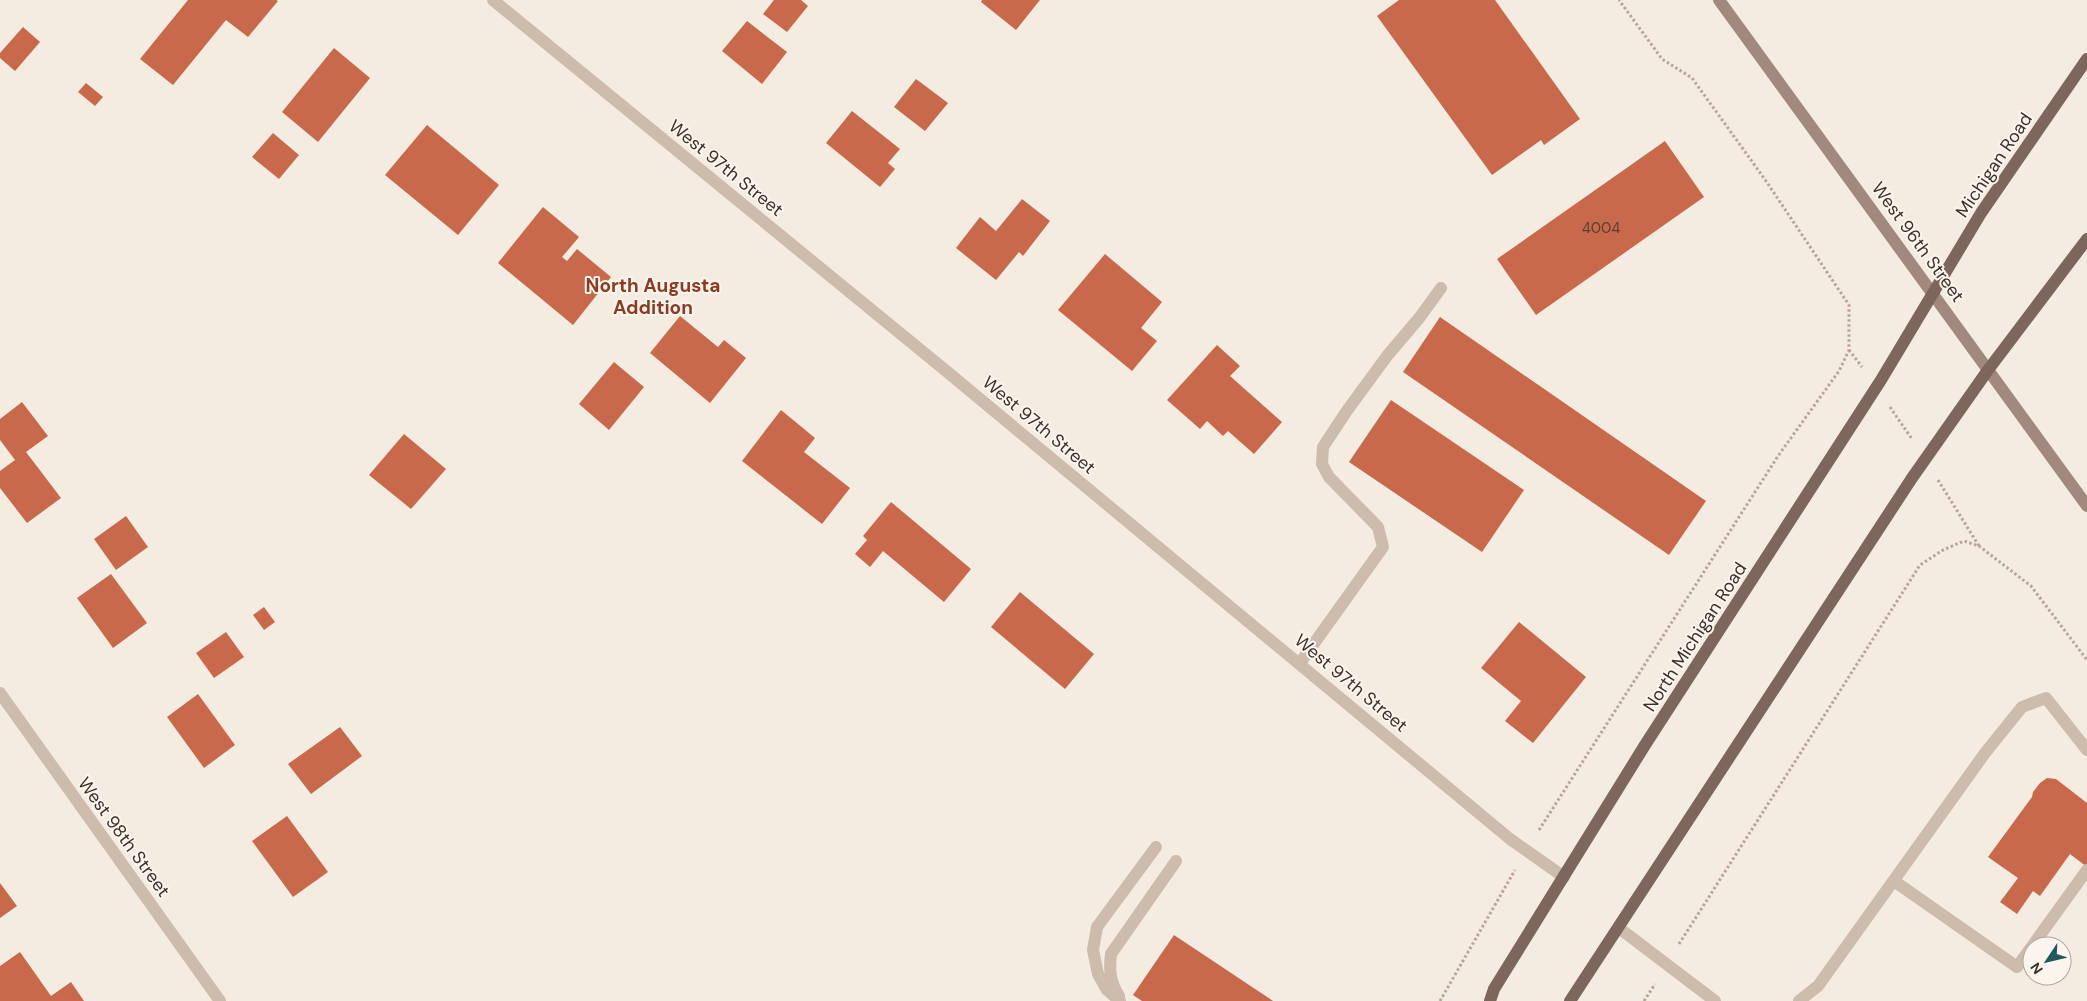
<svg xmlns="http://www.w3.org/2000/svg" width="2087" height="1001" font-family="'DM Sans',sans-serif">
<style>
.building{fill:#c8694b}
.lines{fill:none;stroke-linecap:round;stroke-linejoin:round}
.path{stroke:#b9a596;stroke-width:3;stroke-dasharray:2.5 2.5;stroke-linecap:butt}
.lane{stroke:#cdbbac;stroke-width:12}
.street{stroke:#cdbbac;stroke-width:12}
.secondary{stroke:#a18a7d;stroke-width:12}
.primary{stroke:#7d675c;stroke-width:12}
.labels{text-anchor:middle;stroke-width:4;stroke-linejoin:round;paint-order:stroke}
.number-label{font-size:15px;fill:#5e3e33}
.street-label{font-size:18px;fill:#3b302b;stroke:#fbf5ee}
.neighbourhood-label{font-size:19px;font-weight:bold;fill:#8c3b22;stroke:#fbf5ee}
</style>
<rect width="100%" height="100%" fill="#f4ebe1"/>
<g class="building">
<path d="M188,0H276L278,1L248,37L226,20L173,85L140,59Z"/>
<path d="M774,0H801L808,6L787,32L763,14Z"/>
<path d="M982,0H1040L1016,30L981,2Z"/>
<path d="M1399,0H1495L1580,119L1544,145L1541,140L1492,175L1377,16Z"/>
<path d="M747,21L787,52L762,84L722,51Z"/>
<path d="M23,27L40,42L15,71L0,58V53Z"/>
<path d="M334,48L370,78L318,142L282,112Z"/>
<path d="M916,79L948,103L925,131L894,107Z"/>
<path d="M86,83L103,97L95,106L78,92Z"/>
<path d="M852,111L900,149L888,163L895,169L880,187L826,143Z"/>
<path d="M427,125L499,185L458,235L385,175Z"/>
<path d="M273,133L299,155L279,179L252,157Z"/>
<path d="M1665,141L1704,197L1536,315L1497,259Z"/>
<path d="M1022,199L1050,221L1023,256L1019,252L996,280L956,248L980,217L996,231Z"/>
<path d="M543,207L579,237L562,257L567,261L577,249L611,277L573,325L498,263Z"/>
<path d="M1105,254L1162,302L1141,328L1157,341L1132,371L1058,310Z"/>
<path d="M680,316L718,347L724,340L746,358L710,403L650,353Z"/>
<path d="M1440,317L1706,501L1669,555L1403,372Z"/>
<path d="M1217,345L1240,366L1230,376L1282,422L1254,454L1228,431L1223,436L1207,421L1200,429L1167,400Z"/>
<path d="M614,362L644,387L609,430L579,404Z"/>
<path d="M1391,400L1524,490L1482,552L1349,462Z"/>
<path d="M22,402L48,436L26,452L61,498L27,523L0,488V471L15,460L0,440V419Z"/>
<path d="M781,410L815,438L804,452L850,488L822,524L742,461Z"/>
<path d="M404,434L446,469L411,509L369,475Z"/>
<path d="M891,502L971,569L944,602L883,551L870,567L855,554L867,540L863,536Z"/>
<path d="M126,516L148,547L116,570L94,539Z"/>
<path d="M111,574L147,623L113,648L77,598Z"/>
<path d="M1020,592L1094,654L1065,689L991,627Z"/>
<path d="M264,607L275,622L264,630L253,615Z"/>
<path d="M1519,622L1586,677L1533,743L1505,721L1521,701L1481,668Z"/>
<path d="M226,632L244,657L214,678L196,653Z"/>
<path d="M198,694L235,745L204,768L167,717Z"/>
<path d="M340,727L362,756L311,794L288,764Z"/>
<path d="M2047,778L2056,779L2087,803V867L2070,854L2040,896L2033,891L2017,914L2000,902L2018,878L1988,857L2032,797L2033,792L2040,783Z"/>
<path d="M287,816L328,872L293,897L252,841Z"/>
<path d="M0,883L17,906L0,918Z"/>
<path d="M1174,935L1273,1001H1142L1133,995Z"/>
<path d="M20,952L51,996L71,982L84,1001H0V966Z"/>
</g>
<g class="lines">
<g class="path">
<path d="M1849,350L1862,367"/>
<path d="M1890,407L1912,439"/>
<path d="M1938,480L1979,546"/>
<path d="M1539,830L1778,456L1839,371L1849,350V305L1766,181L1692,78L1662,59L1619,0"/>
<path d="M1679,944L1920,565L1943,550L1964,541L1979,546L2031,586L2087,660"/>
<path d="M1440,1001L1515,870"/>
<path d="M1644,1001L1655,984"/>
</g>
<g class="lane">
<path d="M1300,663L1383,547L1378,527L1329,477L1322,464L1323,447L1346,412L1387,356L1420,317L1441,288"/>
<path d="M1894,881L2017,967L2087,870"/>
<path d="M1619,928L1715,1001"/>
<path d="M1119,996C1110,982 1109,970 1111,954L1176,861"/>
<path d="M1120,1001L1107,990L1098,974L1093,950L1097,927L1156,847"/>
<path d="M1799,1001L1818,986L1985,753L2022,707L2046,698L2087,750"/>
</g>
<g class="street">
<path d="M493,0L945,370L1510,839L1564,877"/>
<path d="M0,693L220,1001"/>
</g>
<path class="secondary" d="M1719,0L2087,506"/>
<g class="primary">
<path d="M1490,1001L1494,989L1645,745L1881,380L1981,213L2087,59"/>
<path d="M1570,1001L1912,478L1988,370L2087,239"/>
</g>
</g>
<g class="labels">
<g class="number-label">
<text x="1601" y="233">4004</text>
</g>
<g class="street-label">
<text transform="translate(1994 165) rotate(-56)" y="6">Michigan Road</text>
<text transform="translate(726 168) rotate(39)" y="6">West 97th Street</text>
<text transform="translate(1918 242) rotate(54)" y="6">West 96th Street</text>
<text transform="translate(1039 425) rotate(40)" y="6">West 97th Street</text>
<text transform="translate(1695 637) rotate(-57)" y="6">North Michigan Road</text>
<text transform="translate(1351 683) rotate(40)" y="6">West 97th Street</text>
<text transform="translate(124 837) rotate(54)" y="6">West 98th Street</text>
</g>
<g class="neighbourhood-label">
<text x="653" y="292">North Augusta<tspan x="653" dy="22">Addition</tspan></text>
</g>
</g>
<g transform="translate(2047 961) rotate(235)"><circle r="24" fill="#fbf5ee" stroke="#aea6a0"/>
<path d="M0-4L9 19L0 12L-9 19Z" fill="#1f5a5e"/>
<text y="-8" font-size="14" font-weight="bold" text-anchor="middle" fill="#3b302b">N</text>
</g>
</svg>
